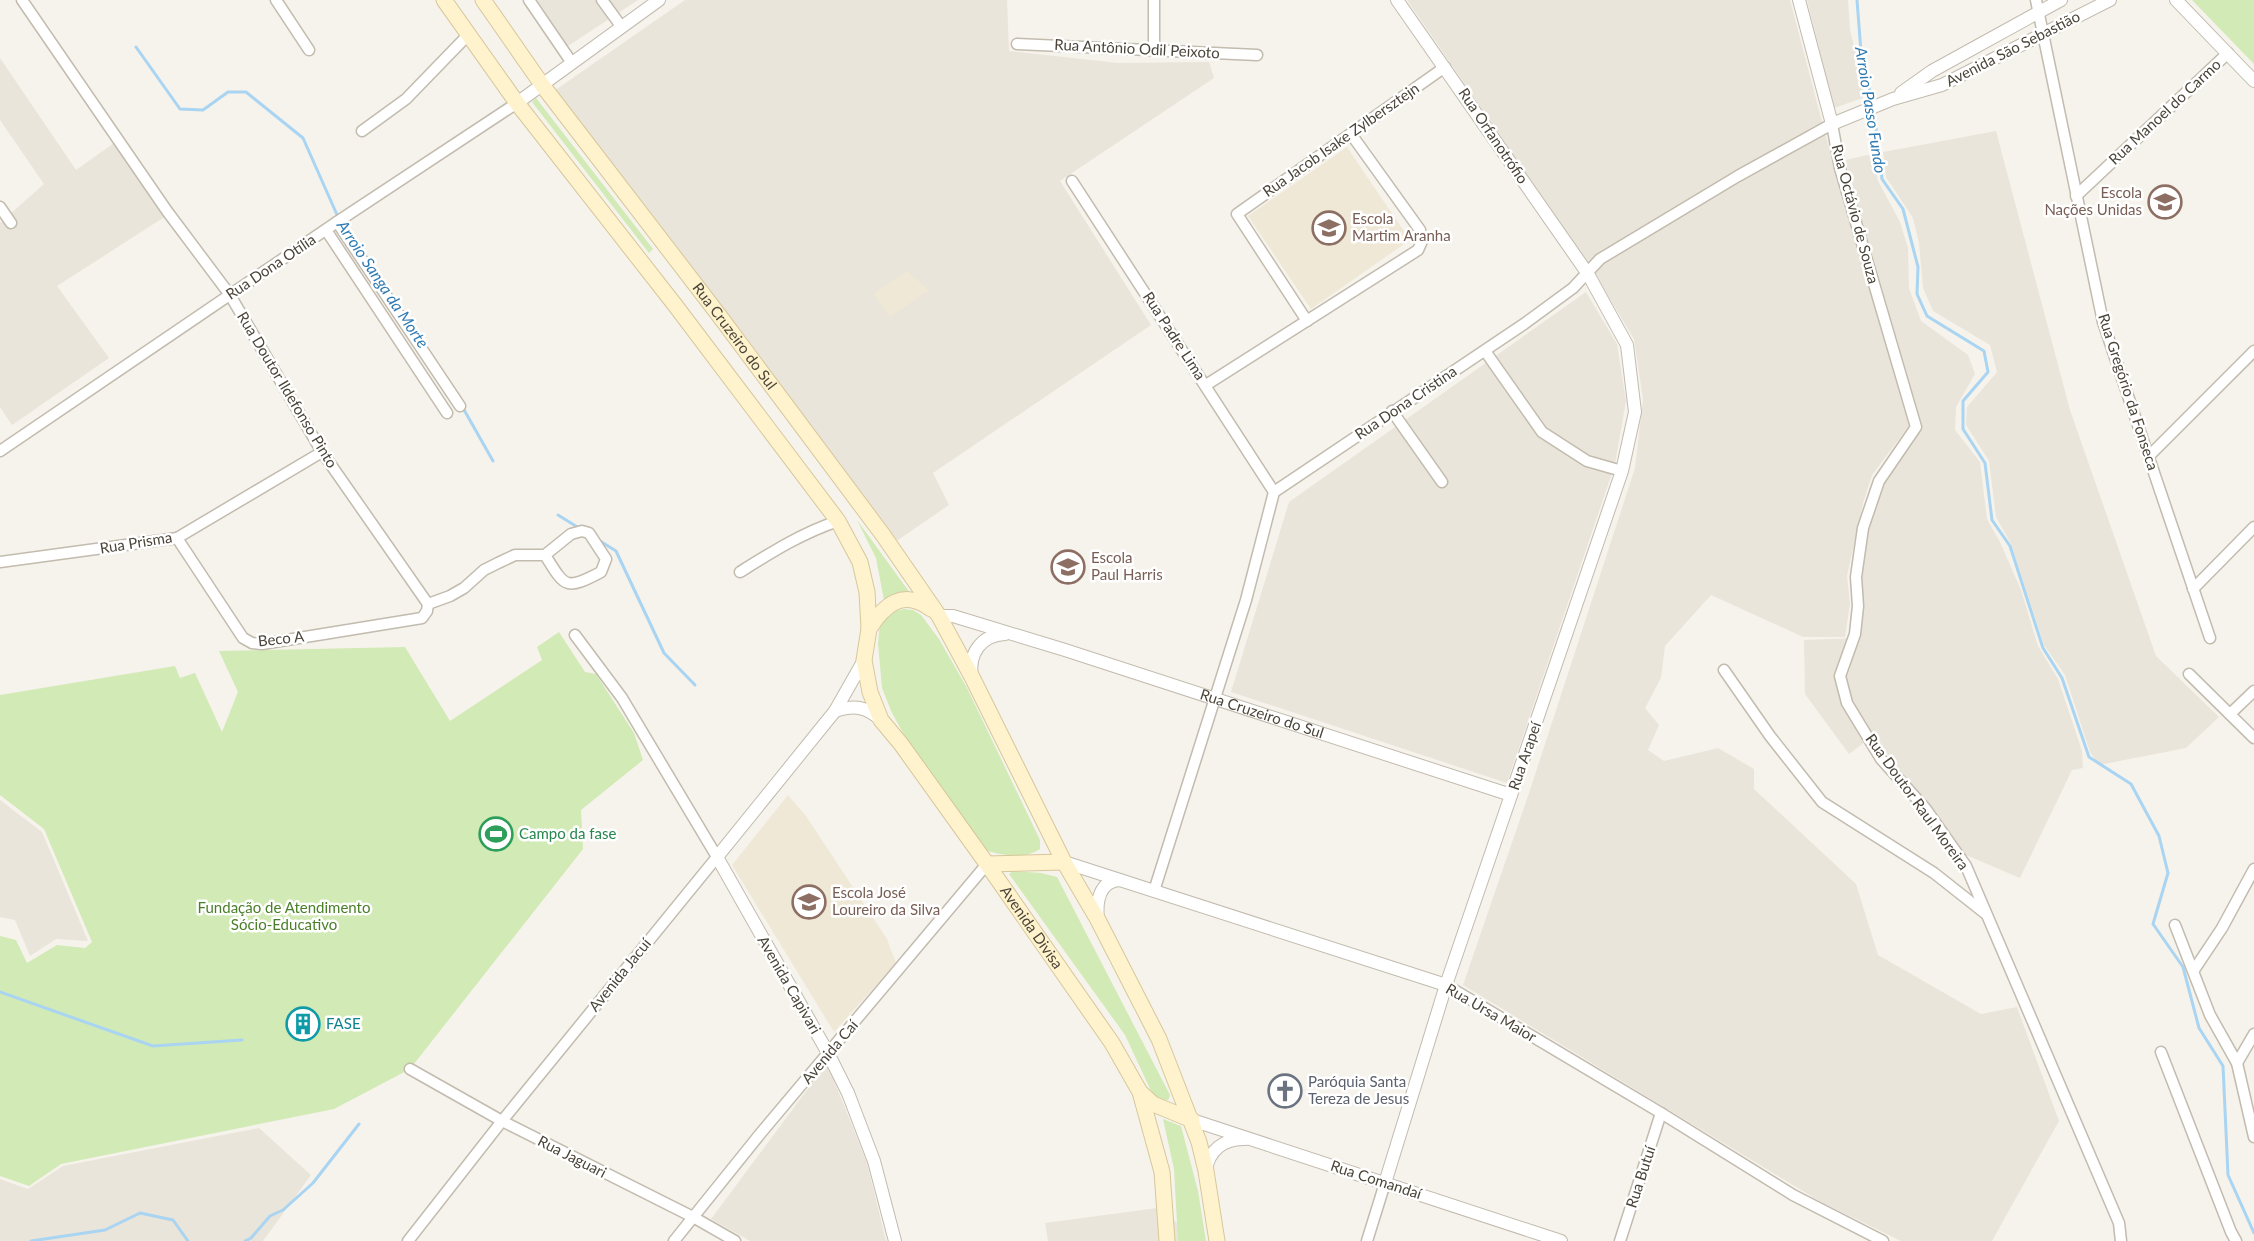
<svg xmlns="http://www.w3.org/2000/svg" width="2254" height="1241" font-family="Lato,sans-serif">
<style>
.residential{fill:#eae5da}
.education{fill:#efe8d6}
.green{fill:#d2eab5}
.lines{fill:none;stroke-linecap:round;stroke-linejoin:round}
.stream{stroke:#a9d4f2;stroke-width:3}
.minor-casing{stroke:#c2bbae;stroke-width:13}
.tertiary-casing{stroke:#c2bbae;stroke-width:14}
.secondary-casing{stroke:#d6c79b;stroke-width:17}
.minor{stroke:#fff;stroke-width:10}
.tertiary{stroke:#fff;stroke-width:12}
.secondary{stroke:#fff3cd;stroke-width:15}
.labels{text-anchor:middle;stroke-width:5;stroke-linejoin:round;paint-order:stroke}
.street-label{font-size:15px;fill:#4b4439;stroke:#fff}
.education-label{font-size:15px;fill:#785e54;stroke:#fff;text-anchor:start}
.leisure-label{font-size:15px;fill:#27864d;stroke:#fff;text-anchor:start}
.park-label{font-size:15px;fill:#4a7f2a;stroke:#fff}
.culture-label{font-size:15px;fill:#0d838f;stroke:#fff;text-anchor:start}
.worship-label{font-size:15px;fill:#5b616d;stroke:#fff;text-anchor:start}
.water-label{font-size:16px;font-style:italic;fill:#2e7ab2;stroke:#fff}
</style>
<rect width="100%" height="100%" fill="#f6f3ec"/>
<g class="residential">
<path d="M537,0H638L568,46Z"/>
<path d="M685,0H1007L1009,51L1118,63L1209,62L1214,78L1060,181L1151,325L933,473L949,505L895,542L554,91Z"/>
<path d="M1407,0H1790L1826,137L1911,423L1872,475L1863,503L1847,576L1850,603L1845,637H1803L1711,595L1665,646L1661,678L1645,708L1659,725L1648,750L1664,761L1718,748L1754,769V789L1856,884L1878,955L1981,1014L2017,1007L2059,1121L1992,1241H1901L1821,1202L1463,985L1530,790L1635,468L1643,399L1634,339L1593,271Z"/>
<path d="M1807,0H1848L1850,30L1863,83V98L1834,108Z"/>
<path d="M0,58L76,170L114,143L166,216L57,286L109,358L12,425L0,407V223L44,184L0,120Z"/>
<path d="M1996,131L2070,410L2156,656L2219,717L2186,748L2099,765L2090,752L2065,675L2044,645L2011,544L1996,517L1989,461L1966,425L1967,407L1997,372L1990,345L1933,311L1923,288L1919,243L1913,218L1886,177L1883,152Z"/>
<path d="M1872,154L1878,181L1900,222L1908,248L1909,288L1921,321L1968,355L1975,374L1956,407L1955,430L1980,462L1987,519L2000,542L2021,590L2038,646L2058,679L2082,751L2083,768L2072,770L2020,878L1966,855L1873,736L1849,754L1805,694L1804,640L1856,638L1857,570L1872,506L1885,476L1922,426L1845,160Z"/>
<path d="M1586,292L1617,344L1626,401L1615,464L1507,783L1231,692L1289,502Z"/>
<path d="M0,800L42,832L88,941L56,939L30,956L15,920L0,917Z"/>
<path d="M827,1063L867,1163L886,1241H750L711,1219Z"/>
<path d="M259,1128L311,1175L263,1241H0V1179L28,1189L63,1166Z"/>
<path d="M1157,1208L1202,1241H1048L1045,1223Z"/>
</g>
<g class="education">
<path d="M1347,147L1410,240L1311,309L1248,216Z"/>
<path d="M907,271L929,290L890,317L873,294Z"/>
<path d="M788,795L806,816L887,939L896,963L834,1032L732,865Z"/>
</g>
<g class="green">
<path d="M2192,0H2254V64Z"/>
<path d="M536,98L653,249L649,253L532,102Z"/>
<path d="M857,520L910,593L893,595L884,600L876,558Z"/>
<path d="M904,609L913,610L921,615L939,639L967,688L1040,840V849C1026,859 1002,856 986,850L907,740L892,713L882,688L878,643L880,624L894,611Z"/>
<path d="M559,632L585,672L596,674L634,733L643,760L581,810L583,849L410,1069L334,1109L61,1164L29,1186L0,1176V936L16,940L27,963L57,945L85,948L92,942L44,829L0,795V695L175,666L180,678L195,673L222,732L238,692L219,651L405,647L450,721L542,660L537,647Z"/>
<path d="M1013,871L1041,873L1057,877L1170,1095L1169,1099L1165,1101L1157,1097L1151,1091L1125,1035L1009,874Z"/>
<path d="M1163,1119L1181,1126L1198,1191L1206,1241H1178L1174,1169Z"/>
</g>
<g class="lines">
<g class="stream">
<path d="M1857,0L1861,52L1873,105"/>
<path d="M136,47L180,109L203,110L228,92H246L303,138L338,217"/>
<path d="M1874,111L1882,179L1903,209L1918,267L1917,294L1927,316L1984,351L1988,372L1963,401V429L1985,463L1992,520L2010,546L2043,648L2062,678L2089,757L2131,784L2159,836L2168,873L2153,924L2183,967L2199,1028L2223,1066L2228,1175L2254,1233"/>
<path d="M463,408L493,461"/>
<path d="M558,515L579,528"/>
<path d="M600,541L616,551L664,653L695,685"/>
<path d="M0,992L153,1046L242,1040"/>
<path d="M31,1241L105,1230L140,1213L173,1220L188,1241"/>
<path d="M245,1241L251,1238L270,1216L283,1210L313,1183L359,1124"/>
</g>
<defs>
<g id="minor">
<path d="M22,0L167,211L230,295L322,452L428,604"/>
<path d="M276,0L309,50"/>
<path d="M529,0L572,63"/>
<path d="M602,0L621,26"/>
<path d="M1154,0V49"/>
<path d="M2036,0L2103,322L2210,638"/>
<path d="M1017,44L1257,55"/>
<path d="M362,131L406,99L468,35"/>
<path d="M1072,181L1274,492"/>
<path d="M2076,196L2228,53"/>
<path d="M0,207L11,223"/>
<path d="M337,222L460,406"/>
<path d="M326,230L447,413"/>
<path d="M1307,321L1237,214L1445,67"/>
<path d="M1485,351L1542,432L1587,461L1622,471"/>
<path d="M1206,385L1418,250L1422,241L1420,230L1351,134"/>
<path d="M1392,411L1442,482"/>
<path d="M0,451L337,222L517,103"/>
<path d="M2149,456L2254,351"/>
<path d="M177,538L243,638L252,643L262,644L422,618L427,611L428,604"/>
<path d="M0,562L177,538L322,452"/>
<path d="M740,572C772,552 802,533 838,521"/>
<path d="M2193,589L2254,527"/>
<path d="M428,604L450,596L464,588L484,570L498,563L515,555H545L571,534L582,531L589,533L606,559L601,572C565,591 565,587 545,555"/>
<path d="M1724,670L1770,736L1822,802L1934,873L1986,914"/>
<path d="M2189,674L2254,738"/>
<path d="M2230,714L2254,691"/>
<path d="M1154,891L1246,600L1274,492L1524,324L1573,288L1600,259L1738,176L1832,124L1840,168L1916,427L1879,481L1863,528L1856,577L1858,606L1855,634L1840,676L1847,703L1881,759L1925,808L1966,866L2119,1223L2121,1241"/>
<path d="M2175,925L2210,1015L2237,1063L2254,1137"/>
<path d="M2194,970L2222,928L2254,869"/>
<path d="M1446,985L1661,1113L1793,1195L1883,1241"/>
<path d="M2161,1052L2231,1232L2236,1241"/>
<path d="M2237,1063L2254,1034"/>
<path d="M410,1069L502,1121L693,1217L735,1241"/>
<path d="M408,1241L502,1121L717,857L622,698L575,635"/>
<path d="M674,1241L760,1134L987,864"/>
<path d="M1367,1241L1385,1183"/>
<path d="M1620,1241L1661,1113"/>
</g>
<g id="tertiary">
<path d="M1799,0L1832,124L1893,99L1942,85L2110,0"/>
<path d="M2176,0L2254,81"/>
<path d="M1901,93L1932,71L2061,0"/>
<path d="M517,103L659,0"/>
<path id="s1" d="M939,616H953L1065,650L1511,795"/>
<path d="M864,660L835,711L717,857L828,1053L848,1093L874,1161L895,1241"/>
<path d="M972,677C968,654 981,635 1005,634"/>
<path d="M835,711C854,705 866,706 881,720"/>
<path d="M1064,862L1446,985"/>
<path d="M1098,920C1096,902 1099,881 1120,880"/>
<path d="M1192,1120L1561,1241"/>
<path d="M1206,1171C1208,1151 1224,1138 1245,1139"/>
<path d="M1385,1183L1446,985L1622,471L1635,412L1627,345L1588,274L1397,0"/>
</g>
<g id="secondary">
<path id="s2" d="M444,0L517,103L675,305L838,521L860,562L867,592L869,629L864,660L870,692L881,720L901,744L987,864L1112,1043L1140,1092L1162,1172L1167,1241"/>
<path id="s3" d="M483,0L543,86L718,314L883,535L939,616L972,677L1064,862L1098,920L1159,1039L1199,1142L1206,1171L1217,1241"/>
<path d="M869,629C884,605 903,588 931,609"/>
<path d="M987,864L1064,862"/>
<path d="M1140,1092L1153,1104L1192,1120"/>
</g>
</defs>
<use href="#minor" class="minor-casing"/>
<use href="#tertiary" class="tertiary-casing"/>
<use href="#secondary" class="secondary-casing"/>
<use href="#minor" class="minor"/>
<use href="#tertiary" class="tertiary"/>
<use href="#secondary" class="secondary"/>
</g>
<defs>
<symbol id="school-ring" viewBox="-11 -11 22 22"><circle r="9.5" fill="#fff" stroke="#8d6e63" stroke-width="1.5"/><path d="M0-5L7-2L0 1L-7-2ZM-4 1L0 2.5L4 1V4Q0 6-4 4Z" fill="#8d6e63"/></symbol>
<symbol id="stadium-ring" viewBox="-11 -11 22 22"><circle r="9.5" fill="#fff" stroke="#2e9e5b" stroke-width="1.5"/><path d="M0-5a6.5 5 0 1 0 0 10a6.5 5 0 1 0 0-10ZM-3.5-1.8h7v3.6h-7Z" fill="#2e9e5b"/></symbol>
<symbol id="building-ring" viewBox="-11 -11 22 22"><circle r="9.5" fill="#fff" stroke="#0f9aa8" stroke-width="1.5"/><path d="M-4-6H4V6H1V3H-1V6H-4ZM-2.5-4.3h1.7v1.8h-1.7ZM.8-4.3h1.7v1.8H.8ZM-2.5-1h1.7V.8h-1.7ZM.8-1h1.7V.8H.8Z" fill="#0f9aa8"/></symbol>
<symbol id="church-ring" viewBox="-11 -11 22 22"><circle r="9.5" fill="#fff" stroke="#6b7280" stroke-width="1.5"/><path d="M-1.2-6h2.4v3.5h3.3v2.4h-3.3V6h-2.4V-.1h-3.3v-2.4h3.3Z" fill="#6b7280"/></symbol>
</defs>
<g fill-rule="evenodd">
<use href="#school-ring" x="2146" y="183" width="38" height="38"/>
<use href="#school-ring" x="1310" y="209" width="38" height="38"/>
<use href="#school-ring" x="1049" y="548" width="38" height="38"/>
<use href="#stadium-ring" x="477" y="815" width="38" height="38"/>
<use href="#school-ring" x="790" y="883" width="38" height="38"/>
<use href="#building-ring" x="284" y="1005" width="38" height="38"/>
<use href="#church-ring" x="1266" y="1072" width="38" height="38"/>
</g>
<g class="labels">
<g class="street-label">
<text transform="translate(1137 49) rotate(3)" y="5">Rua Antônio Odil Peixoto</text>
<text transform="translate(2013 49) rotate(-27)" y="5">Avenida São Sebastião</text>
<text transform="translate(2165 112) rotate(-43)" y="5">Rua Manoel do Carmo</text>
<text transform="translate(1493 136) rotate(56)" y="5">Rua Orfanotrófio</text>
<text transform="translate(1341 140) rotate(-35)" y="5">Rua Jacob Isake Zylbersztejn</text>
<text transform="translate(1855 214) rotate(75)" y="5">Rua Octávio de Souza</text>
<text transform="translate(271 267) rotate(-34)" y="5">Rua Dona Otília</text>
<text transform="translate(1174 336) rotate(57)" y="5">Rua Padre Lima</text>
<text dy="5" stroke="none"><textPath href="#s3" startOffset="420">Rua Cruzeiro do Sul</textPath></text>
<text transform="translate(287 390) rotate(59)" y="5">Rua Doutor Ildefonso Pinto</text>
<text transform="translate(2128 392) rotate(72)" y="5">Rua Gregório da Fonseca</text>
<text transform="translate(1406 403) rotate(-34)" y="5">Rua Dona Cristina</text>
<text transform="translate(136 543) rotate(-9)" y="5">Rua Prisma</text>
<text transform="translate(281 639) rotate(-6)" y="5">Beco A</text>
<text dy="5" stroke="none"><textPath href="#s1" startOffset="338">Rua Cruzeiro do Sul</textPath></text>
<text transform="translate(1525 756) rotate(-71)" y="5">Rua Arapeí</text>
<text transform="translate(1917 802) rotate(54)" y="5">Rua Doutor Raul Moreira</text>
<text dy="5" stroke="none"><textPath href="#s2" startOffset="1118">Avenida Divisa</textPath></text>
<text transform="translate(620 975) rotate(-51)" y="5">Avenida Jacuí</text>
<text transform="translate(789 985) rotate(60)" y="5">Avenida Capivari</text>
<text transform="translate(1491 1013) rotate(30)" y="5">Rua Ursa Maior</text>
<text transform="translate(830 1052) rotate(-50)" y="5">Avenida Caí</text>
<text transform="translate(572 1157) rotate(27)" y="5">Rua Jaguari</text>
<text transform="translate(1641 1177) rotate(-72)" y="5">Rua Butuí</text>
<text transform="translate(1376 1180) rotate(18)" y="5">Rua Comandaí</text>
</g>
<g class="education-label">
<text x="2142" y="198" text-anchor="end">Escola<tspan x="2142" dy="17">Nações Unidas</tspan></text>
<text x="1352" y="224">Escola<tspan x="1352" dy="17">Martim Aranha</tspan></text>
<text x="1091" y="563">Escola<tspan x="1091" dy="17">Paul Harris</tspan></text>
<text x="832" y="898">Escola José<tspan x="832" dy="17">Loureiro da Silva</tspan></text>
</g>
<g class="leisure-label">
<text x="519" y="839">Campo da fase</text>
</g>
<g class="park-label">
<text x="284" y="913">Fundação de Atendimento<tspan x="284" dy="17">Sócio-Educativo</tspan></text>
</g>
<g class="culture-label">
<text x="326" y="1029">FASE</text>
</g>
<g class="worship-label">
<text x="1308" y="1087">Paróquia Santa<tspan x="1308" dy="17">Tereza de Jesus</tspan></text>
</g>
<g class="water-label">
<text transform="translate(1871 110) rotate(81)" y="6">Arroio Passo Fundo</text>
<text transform="translate(383 284) rotate(56)" y="6">Arroio Sanga da Morte</text>
</g>
</g>
</svg>
